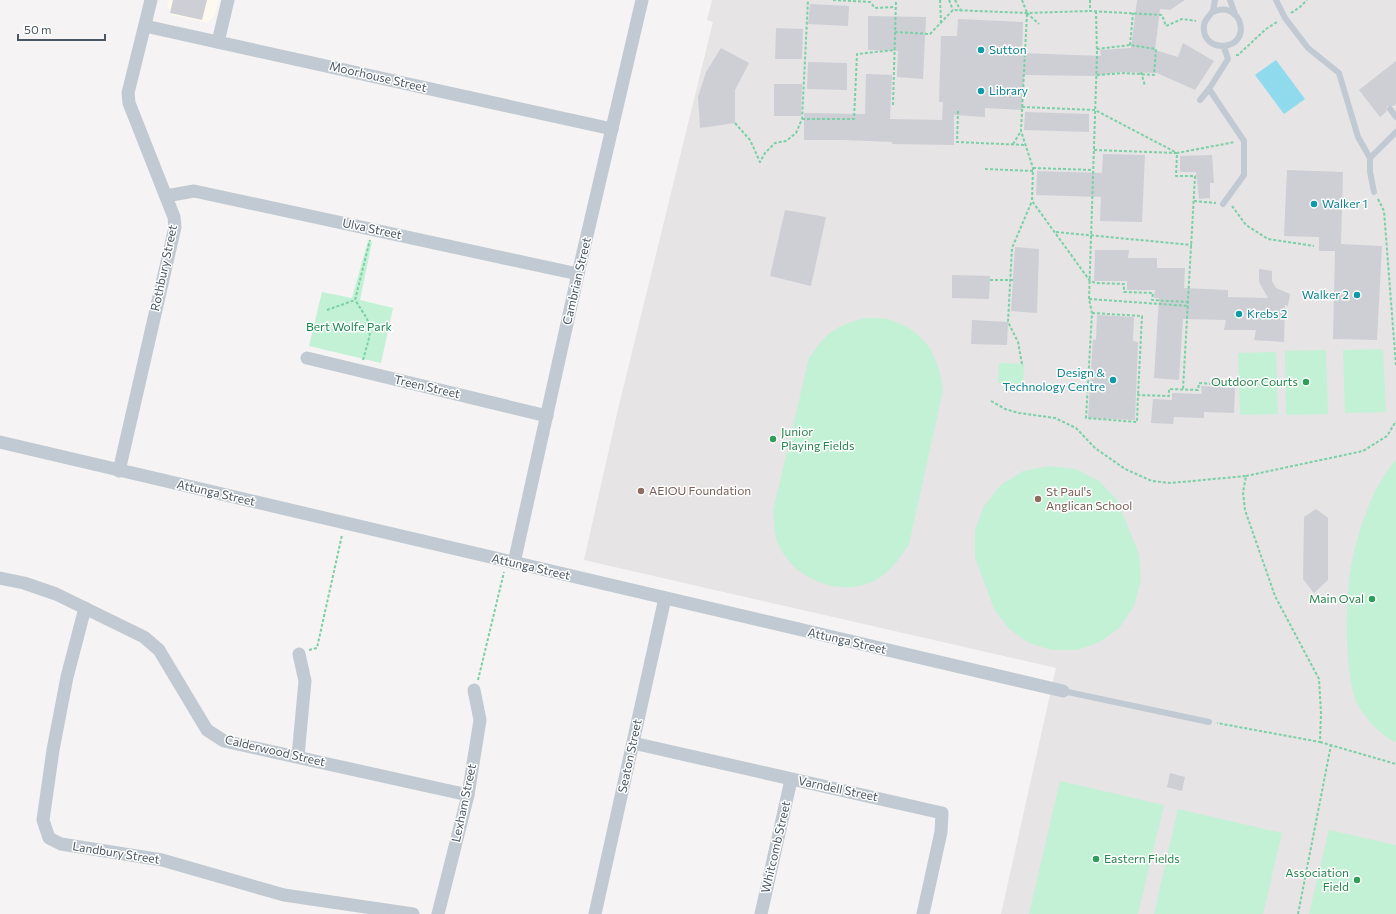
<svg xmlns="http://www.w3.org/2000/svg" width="1396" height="914" font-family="Commissioner,sans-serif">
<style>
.commercial{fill:#fdf9ef}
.education{fill:#e6e4e5}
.green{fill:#c3f1d5}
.water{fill:#90daee}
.building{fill:#cdcfd5}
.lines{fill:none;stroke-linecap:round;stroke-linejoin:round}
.path{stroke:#7ad0a6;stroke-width:2;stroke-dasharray:3 2;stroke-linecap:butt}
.service{stroke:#c1cad2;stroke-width:6}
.minor{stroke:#c1cad2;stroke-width:13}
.culture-dot{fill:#0f9aa8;stroke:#fff;stroke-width:1.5}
.leisure-dot{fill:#2e9e5b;stroke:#fff;stroke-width:1.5}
.education-dot{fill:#8d6e63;stroke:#fff;stroke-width:1.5}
.labels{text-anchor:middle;stroke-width:3;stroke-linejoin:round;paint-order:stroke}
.culture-label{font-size:12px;fill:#0d838f;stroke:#fff;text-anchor:start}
.street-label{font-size:12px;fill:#4a5661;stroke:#fff}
.park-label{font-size:12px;fill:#17864f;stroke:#fff}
.leisure-label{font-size:12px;fill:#27864d;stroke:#fff;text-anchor:end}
.education-label{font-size:12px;fill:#785e54;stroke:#fff;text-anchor:start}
</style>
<rect width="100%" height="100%" fill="#f5f3f3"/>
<path class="commercial" d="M169,0H219L214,17L207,23L172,15L167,6Z"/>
<path class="education" d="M712,0H1396V914H1001L1056,668L584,560L619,405L713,22L707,20Z"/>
<g class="green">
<path d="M368,241L372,242L360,300L393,308L381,363L309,346L322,292L352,298Z"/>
<path d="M865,318C873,318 883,318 890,320C926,331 938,355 943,390L909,544C901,556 894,567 882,576C844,603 784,578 775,533C774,526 774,518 773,511L809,358C827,332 835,326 865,318Z"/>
<path d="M1383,349L1386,412L1345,413L1343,350Z"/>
<path d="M1326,350L1328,414L1286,415L1285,351Z"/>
<path d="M1276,352L1278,414L1240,415L1238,353Z"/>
<path d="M999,363L1024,364L1023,384L998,383Z"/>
<path d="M1396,460V742C1380,736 1363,716 1356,701C1344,671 1345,594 1352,562C1358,530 1374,484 1396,460Z"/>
<path d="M1049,466L1076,469L1099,481L1117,500L1139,554L1141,580L1134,606L1119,628L1100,642L1077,650H1052L1029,643L1009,629L994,609L975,557V530L984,506L1001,485L1023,471Z"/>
<path d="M1060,781L1164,805L1138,914H1029Z"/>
<path d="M1178,809L1282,833L1263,914H1154Z"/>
<path d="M1329,830L1396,845V914H1309Z"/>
</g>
<path class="water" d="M1276,60L1305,99L1284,114L1255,75Z"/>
<g class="building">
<path d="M173,0H207L202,20L170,13Z"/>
<path d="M1137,0H1185L1170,10L1160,9L1155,50L1178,57L1183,43L1214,61L1195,90L1157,73L1119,72L1094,76L1024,75L1022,110L985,108V117L954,115V145L892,144V142L844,140H804V113L865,114L866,74L892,75L890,119L942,120L943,102H939L941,36H957L958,19L1023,22L1022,53L1101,56L1100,50L1131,48Z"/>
<path d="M810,4L849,6L848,26L808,24Z"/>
<path d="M868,16L926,17L923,79L897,77L898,51L868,50Z"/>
<path d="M776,28L803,29L802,59H775Z"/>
<path d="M721,48L749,63L735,90V123L700,128L698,97L706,72Z"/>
<path d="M1396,61V104L1394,106H1387L1386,112L1380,117L1359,90Z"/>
<path d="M808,62L847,63V90L807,89Z"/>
<path d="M774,84H802L801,116H774Z"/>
<path d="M1025,112L1089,114V132L1024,130Z"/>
<path d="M1103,154L1145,155L1142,222L1100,221L1101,197L1036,195L1037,171L1102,173Z"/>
<path d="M1212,155L1214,183H1210V198L1199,199L1196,172H1180V156Z"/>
<path d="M1287,170L1343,172L1341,244L1382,246L1377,340L1333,339L1335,251H1319V237L1284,236Z"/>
<path d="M785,210L826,217L811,286L770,276Z"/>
<path d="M1015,247L1039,249L1037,313L1011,311Z"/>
<path d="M1095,250H1129L1128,258H1157V268H1185L1184,288L1228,290V297L1268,298L1259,282V269L1272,271V281L1276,288L1290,294L1288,306L1285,305L1284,342L1254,340L1256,330H1224L1226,320L1183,319L1179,380L1154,378L1159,298H1154L1155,290H1127V281H1094Z"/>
<path d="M952,275L990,276L989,299L952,298Z"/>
<path d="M1097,315L1134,317L1133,341L1138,342L1135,420L1088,418L1093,339L1096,340Z"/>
<path d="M972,320L1008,322L1007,345L971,344Z"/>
<path d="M1201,386L1235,388L1234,413L1204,412V418L1174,417L1173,424L1151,423L1153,399L1172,400V393L1202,394Z"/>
<path d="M1316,509L1328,518V580L1314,593L1303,579L1304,517Z"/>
<path d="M1170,773L1185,777L1182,791L1167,787Z"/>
</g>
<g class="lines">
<g class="path">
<path d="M833,0L870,2L875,8L895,7"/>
<path d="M940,0L941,22"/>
<path d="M949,0L953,10"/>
<path d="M955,0L961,11"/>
<path d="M1022,0L1027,13L1021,131L1033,168L1032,201L1090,281L1096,283L1124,284V292L1153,293L1152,300L1189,302"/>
<path d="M1090,0V11L1162,15L1166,26L1182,19L1196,21"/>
<path d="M1096,11L1097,55L1089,299L1092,313L1086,418L1137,422L1138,395L1169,396V389L1198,390L1199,383L1234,385"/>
<path d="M1027,13L1039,24"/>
<path d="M1291,13L1300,7L1307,0"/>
<path d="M895,32L930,34L953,10L1027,13L1089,11"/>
<path d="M1130,45L1133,13"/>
<path d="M1236,55H1238L1266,29L1277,22"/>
<path d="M1141,72L1145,86"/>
<path d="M1097,75L1124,73L1154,75L1156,49L1130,45L1097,49"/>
<path d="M893,105L896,0"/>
<path d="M1022,107L1095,110L1177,153L1235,142"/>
<path d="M958,111L957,142L1026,145"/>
<path d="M802,119H854L857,54L895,50"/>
<path d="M735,123L750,140L760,162L765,153L775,143L786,141L796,133L802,119L808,0"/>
<path d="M1013,144L1021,131"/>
<path d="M1094,150L1177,153L1176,176H1195L1183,389"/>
<path d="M1033,168L1093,170"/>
<path d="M985,169L1033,171"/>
<path d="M1378,199L1384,211L1396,366"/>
<path d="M1194,201L1216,203"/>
<path d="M1232,206L1246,225L1268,239L1314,246"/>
<path d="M1056,232L1192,245"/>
<path d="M990,280H1013"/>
<path d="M1089,299L1189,306"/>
<path d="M327,310L355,300"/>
<path d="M1092,313L1142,316L1138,395"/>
<path d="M363,360C372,326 375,330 355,300L370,240"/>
<path d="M1022,364L1018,342L1008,322L1012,248L1032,201"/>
<path d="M991,401L1005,409L1019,413L1055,418L1076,428L1095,448L1125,469L1152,481L1171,483L1246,476L1243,492L1245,510L1275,596L1319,679L1321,713L1320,742L1217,723"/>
<path d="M1246,476L1363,451L1387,436L1396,421"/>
<path d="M309,650L317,648L342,535"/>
<path d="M478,680L504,572"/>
<path d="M1320,742L1396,764"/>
<path d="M1298,914L1331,745"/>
</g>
<g class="service">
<path d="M1230,0L1235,14"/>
<path d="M1276,0L1285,18L1308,48L1339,73L1358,137L1370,158V172L1374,192"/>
<path d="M1213,12C1224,7 1233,10 1239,20C1251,52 1200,55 1204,25C1205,19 1209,17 1212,12C1214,10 1214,3 1215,0"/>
<path d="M1200,100L1209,89"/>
<path d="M1390,109L1396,117"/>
<path d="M1370,158L1396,132"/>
<path d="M1223,204L1244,175V141L1209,89L1228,59L1224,47"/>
<path d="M1063,691L1209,722"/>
</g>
<g class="minor">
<path d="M145,26L612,129"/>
<path d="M218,42L228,0"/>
<path d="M166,196L194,191L578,274"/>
<path d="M307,358L547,416"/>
<path d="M0,442L1063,691"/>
<path d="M119,471L175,227L174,217L129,103L128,93L151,0"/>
<path d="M514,563L578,274L642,0"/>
<path d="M0,578L24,583L56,594L144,637L159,650L207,730L224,741L468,795"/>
<path d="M85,608L67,677L53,750L43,820L49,838L61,844L162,860L284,895L413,914"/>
<path d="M633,743L942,813L941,832L923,914"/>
<path d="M298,756L305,681L299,654"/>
<path d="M438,914L468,795L480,720L474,690"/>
<path d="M595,914L665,598"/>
<path d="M761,914L791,780"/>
</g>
</g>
<g class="culture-dot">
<circle cx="981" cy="50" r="4"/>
<circle cx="981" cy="91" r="4"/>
<circle cx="1314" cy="204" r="4"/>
<circle cx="1357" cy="295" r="4"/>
<circle cx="1239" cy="314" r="4"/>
<circle cx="1113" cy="380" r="4"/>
</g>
<g class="leisure-dot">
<circle cx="1306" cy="382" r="4"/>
<circle cx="773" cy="439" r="4"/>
<circle cx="1372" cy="599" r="4"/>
<circle cx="1096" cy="859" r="4"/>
<circle cx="1357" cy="880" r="4"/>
</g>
<g class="education-dot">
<circle cx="641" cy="491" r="4"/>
<circle cx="1038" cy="499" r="4"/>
</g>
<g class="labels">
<g class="culture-label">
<text x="989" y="54">Sutton</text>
<text x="989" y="95">Library</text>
<text x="1322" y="208">Walker 1</text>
<text x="1349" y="299" text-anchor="end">Walker 2</text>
<text x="1247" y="318">Krebs 2</text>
<text x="1105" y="377" text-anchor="end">Design &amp;<tspan x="1105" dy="14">Technology Centre</tspan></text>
</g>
<g class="street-label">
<text transform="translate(378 77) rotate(13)" y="4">Moorhouse Street</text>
<text transform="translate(372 229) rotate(12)" y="4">Ulva Street</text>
<text transform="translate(164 268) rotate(-78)" y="4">Rothbury Street</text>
<text transform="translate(577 281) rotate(-77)" y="4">Cambrian Street</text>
<text transform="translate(427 387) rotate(13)" y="4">Treen Street</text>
<text transform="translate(216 493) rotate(13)" y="4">Attunga Street</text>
<text transform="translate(531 567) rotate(13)" y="4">Attunga Street</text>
<text transform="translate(847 641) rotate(13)" y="4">Attunga Street</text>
<text transform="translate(275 751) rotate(13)" y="4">Calderwood Street</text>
<text transform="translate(630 756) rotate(-78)" y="4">Seaton Street</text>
<text transform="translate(838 789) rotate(12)" y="4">Varndell Street</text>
<text transform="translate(464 803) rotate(-78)" y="4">Lexham Street</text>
<text transform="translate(776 847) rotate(-77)" y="4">Whitcomb Street</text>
<text transform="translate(116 853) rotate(9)" y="4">Landbury Street</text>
</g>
<g class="park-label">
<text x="349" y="331">Bert Wolfe Park</text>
</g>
<g class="leisure-label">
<text x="1298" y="386">Outdoor Courts</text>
<text x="781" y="436" text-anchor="start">Junior<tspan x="781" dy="14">Playing Fields</tspan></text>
<text x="1364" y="603">Main Oval</text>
<text x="1104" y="863" text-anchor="start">Eastern Fields</text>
<text x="1349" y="877">Association<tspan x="1349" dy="14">Field</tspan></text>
</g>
<g class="education-label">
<text x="649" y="495">AEIOU Foundation</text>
<text x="1046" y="496">St Paul's<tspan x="1046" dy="14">Anglican School</tspan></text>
</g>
</g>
<path d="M18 34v6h87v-6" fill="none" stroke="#4a5661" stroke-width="2"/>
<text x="24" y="34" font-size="12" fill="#4a5661" stroke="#ffffff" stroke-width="3" paint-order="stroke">50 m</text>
</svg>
